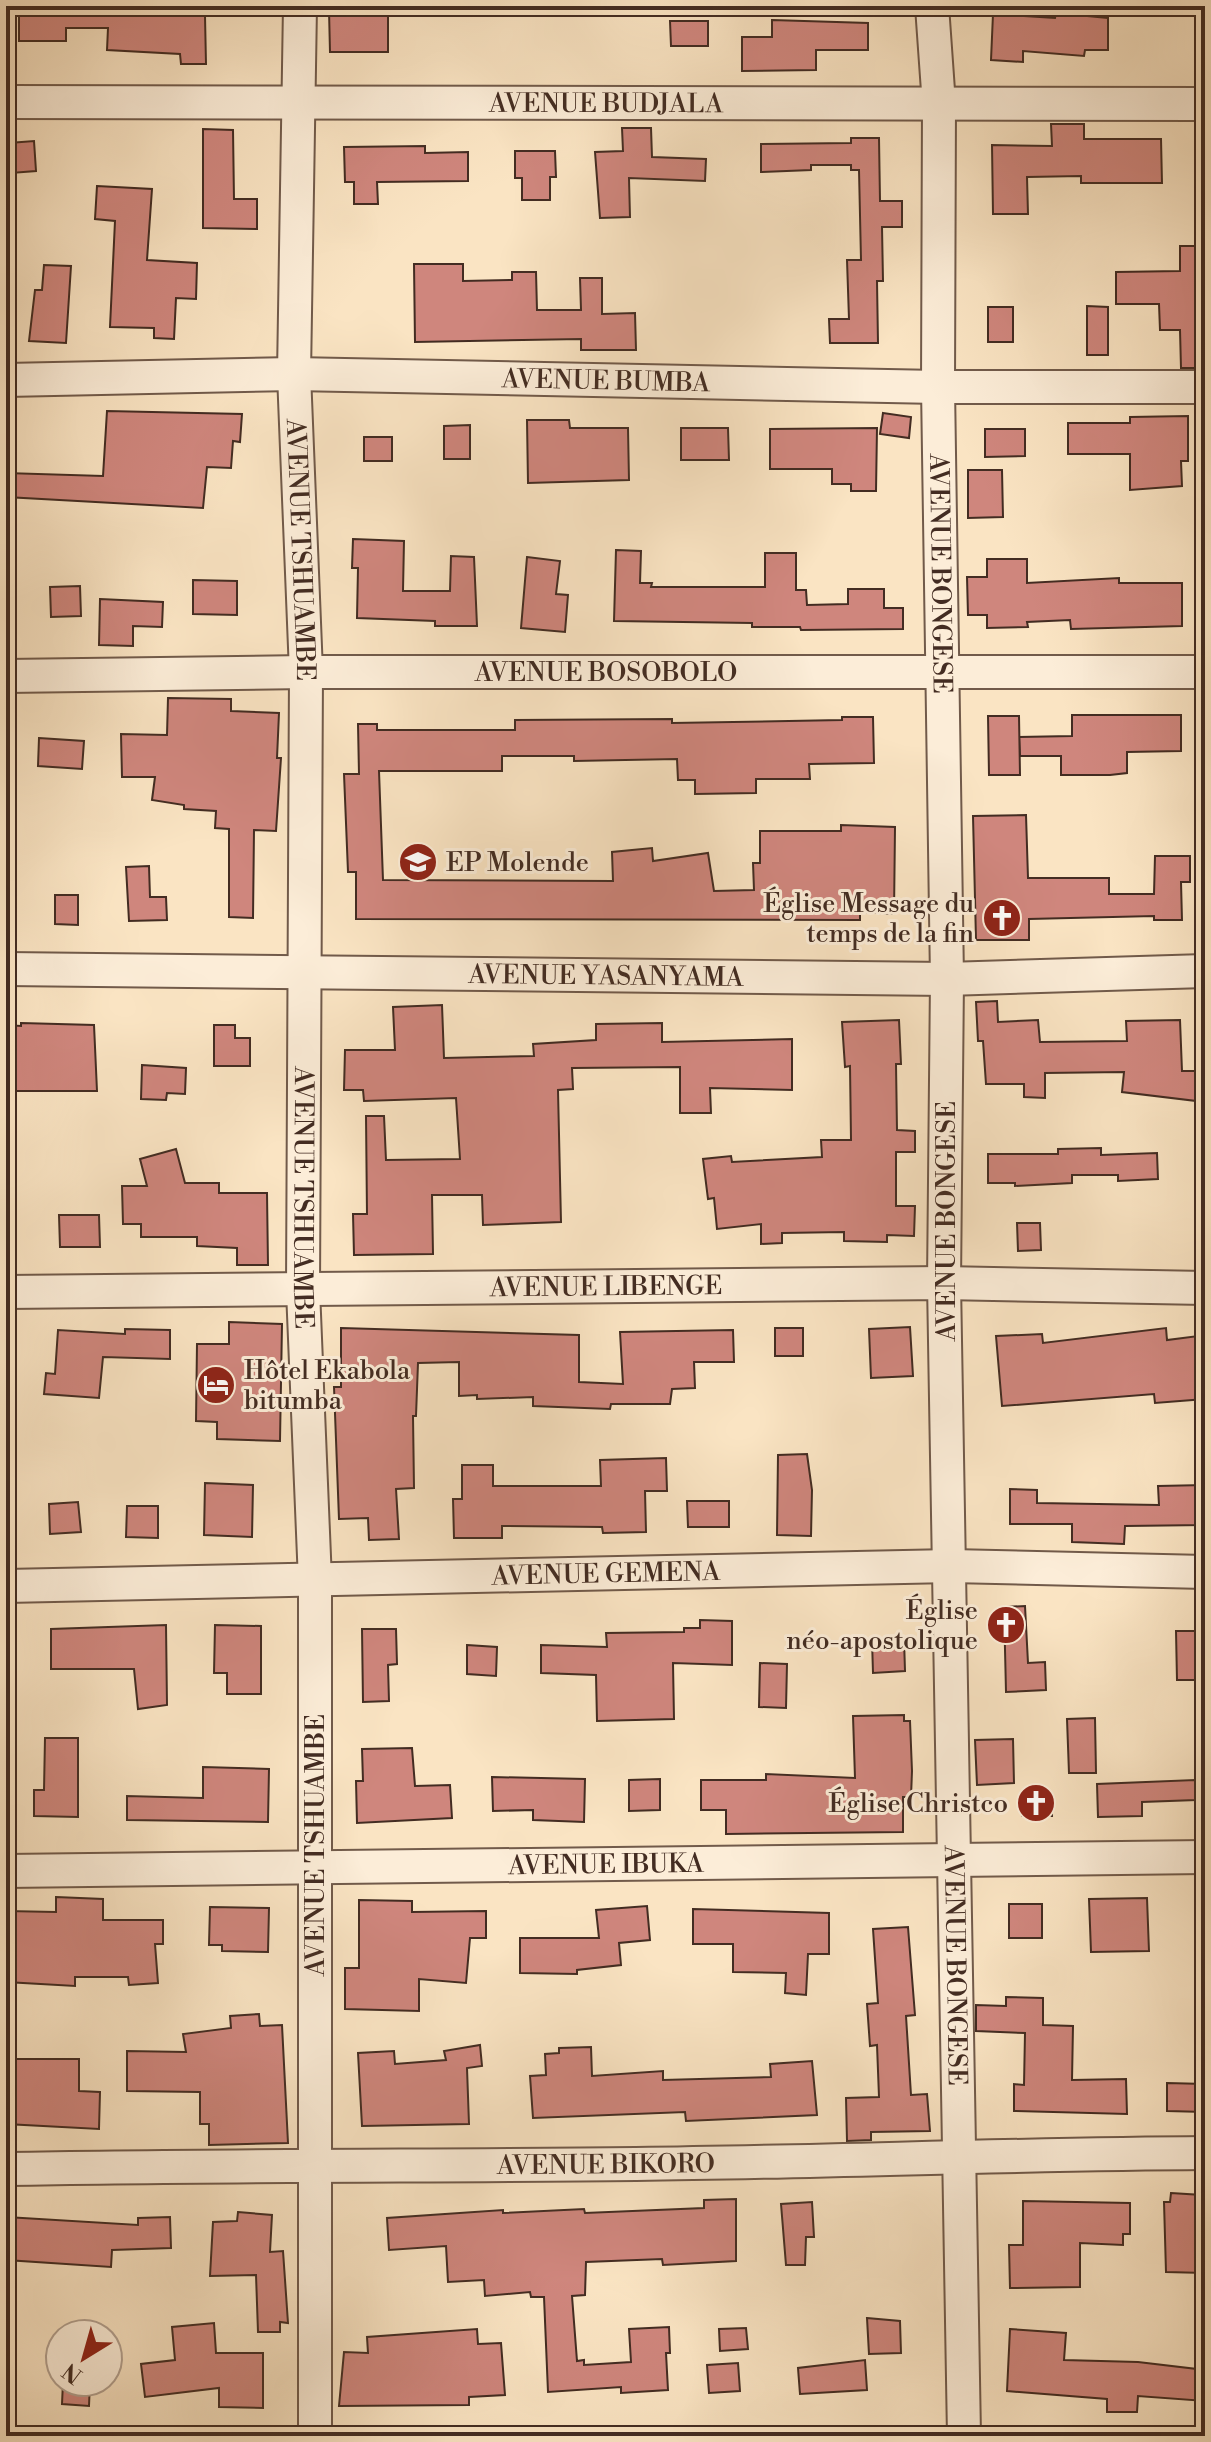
<svg xmlns="http://www.w3.org/2000/svg" width="1211" height="2442" font-family="'Libre Bodoni',serif">
<style>
.building{fill:#cf867d;stroke:#432c22;stroke-width:2}
.lines{fill:none;stroke-linecap:round;stroke-linejoin:round}
.minor-casing{stroke:#715a4a;stroke-width:36}
.minor{stroke:#fcedd8;stroke-width:32}
.labels{text-anchor:middle;stroke-width:6;stroke-linejoin:round;paint-order:stroke}
.street-label{font-size:26px;fill:#432c22;stroke:#fcedd8}
.poi-label{font-size:26px;fill:#432c22;stroke:#fcedd8;text-anchor:end}
</style>
<rect width="100%" height="100%" fill="#fae4c3"/>
<filter id="stains"><feTurbulence type="fractalNoise" baseFrequency=".0025" numOctaves="4"/><feColorMatrix values="0 0 0 0 .2 0 0 0 0 .09 0 0 0 0 .02 0 0 0 .5 -.17"/></filter>
<radialGradient id="worn" r=".72"><stop offset=".6" stop-color="#630" stop-opacity="0"/><stop offset="1" stop-color="#630" stop-opacity=".3"/></radialGradient>
<g class="building">
<path d="M19,6H151V14L205,16L206,64H181L180,54L107,50L108,28H66V41H19Z"/>
<path d="M329,10H388V52H330Z"/>
<path d="M1056,13L1108,18V50H1085L1084,56L1023,51V62L991,60L993,14L1055,18Z"/>
<path d="M772,20L868,23V50H816V70L742,71V37H772Z"/>
<path d="M670,21H708V46H671Z"/>
<path d="M1051,124H1084V139H1161L1162,183H1081V176L1027,177L1028,214H993L992,145L1052,146Z"/>
<path d="M622,128H651L652,157L706,159L705,181L629,178L630,217L600,218L595,152L623,151Z"/>
<path d="M203,129L233,130L234,199H257V229L203,228Z"/>
<path d="M851,138H879L880,201H902V227H882L883,281H877L878,343H830L829,319H849L847,260H861L859,170H851V165H811V170L761,172V144L851,143Z"/>
<path d="M34,141L36,171L11,173L9,143Z"/>
<path d="M425,146V153L468,152V181L377,182L378,204H354V182H345L344,147Z"/>
<path d="M515,151H555L556,177H550V200H522V178H515Z"/>
<path d="M97,186L152,189L147,260L197,263L196,299L176,298L174,339L154,338V328L110,327L115,221L95,219Z"/>
<path d="M1180,246H1205V368H1181L1180,330H1160L1159,304H1116V272L1180,271Z"/>
<path d="M414,264H463V281L512,280V272H536L537,310H581L580,278H602V314L635,313L636,350H581V339L415,342Z"/>
<path d="M44,265L71,266L66,343L29,341L35,290H42Z"/>
<path d="M1087,306L1108,307V355H1087Z"/>
<rect x="988" y="307" width="25" height="35"/>
<path d="M107,411L242,414L240,442L233,441L231,468L207,467L203,508L6,497V473L103,476Z"/>
<path d="M883,413L911,417L909,438L880,434Z"/>
<path d="M1188,416V461H1181L1182,486L1130,490V454H1068V423H1130V417Z"/>
<path d="M527,420H569L570,428H628L629,480L528,483Z"/>
<path d="M470,425V459H444V426Z"/>
<path d="M681,428H728L729,460H681Z"/>
<path d="M877,428L876,491H851V484H832V469H770V429Z"/>
<path d="M985,429H1025V456L985,457Z"/>
<rect x="364" y="437" width="28" height="24"/>
<path d="M968,470H1002L1003,517L968,518Z"/>
<path d="M353,539L404,541L403,591H450L451,556L474,557L477,626H435V621L357,618L358,568H352Z"/>
<path d="M616,550L641,551L640,583H652L651,587H765V553H796V590H806L807,605L848,604V589H884V608H903V629L801,630L800,627H752V623L614,621Z"/>
<path d="M527,557L560,561L556,594L568,595L565,632L521,628Z"/>
<path d="M987,559H1027V583L1119,578V583H1182V626L1071,629L1070,620L1027,622L1028,627L987,628V615H968L967,577H987Z"/>
<path d="M193,580L237,581V615L193,614Z"/>
<path d="M80,586L81,616L51,617L50,587Z"/>
<path d="M100,599L163,602L162,627L133,626V646L99,645Z"/>
<path d="M168,698L231,699V711L279,713L277,758H281L276,831L254,830L253,918L229,917V829L215,828L216,811L184,809V805L152,800L155,777H122L121,734L167,735Z"/>
<path d="M1072,715H1181V751L1127,752V773L1110,775H1061V756H1020L1019,737L1072,736Z"/>
<path d="M988,716H1019L1020,775H989Z"/>
<path d="M842,717H873L874,763L809,764L810,779H756V793L695,794V780H678L677,759L574,761V756H502V771H379L383,880L613,881L612,852L652,848L653,861L708,853L714,891L754,890L753,863H760V831H841V825L895,827L894,914L860,912V920L356,919V872H348L344,774H359L358,724H377V730H515V720L672,719V723L842,720Z"/>
<path d="M39,738L84,741L82,769L38,766Z"/>
<path d="M1026,815L1028,878H1109V894H1154L1155,856H1190V882H1181L1182,920H1154V916L1029,919V940H976L973,816Z"/>
<path d="M149,866L150,897H166L167,920L129,921L126,867Z"/>
<path d="M55,895H78V925L55,924Z"/>
<path d="M997,1001L998,1022L1038,1020L1040,1042L1127,1041L1126,1021L1180,1020L1182,1071H1205V1102L1122,1092L1124,1072L1045,1073V1098L1024,1097V1084H986L983,1041H978L976,1002Z"/>
<path d="M442,1005L444,1058L534,1056L533,1044L596,1040V1024L662,1023V1042L792,1039V1090L710,1088L711,1113H680V1067L572,1068L573,1089L558,1090L561,1222L483,1225L482,1195H432L433,1254L354,1255L353,1214H367L366,1116H384L386,1160L460,1159L456,1098L364,1101L363,1090H344L345,1050H395L393,1007Z"/>
<path d="M899,1020L901,1064H896L897,1130L915,1131V1152H896V1206H915L914,1236L887,1235V1242L844,1241V1232L782,1233V1243L761,1244V1224L717,1229L714,1198L708,1199L703,1159L731,1156L732,1162L822,1157L821,1140H851L850,1066L845,1067L842,1022Z"/>
<path d="M21,1023L94,1025L97,1091H6V1025L21,1026Z"/>
<path d="M214,1025H235V1038H250V1066H214Z"/>
<path d="M142,1065L186,1068L185,1094L167,1093L166,1100L141,1099Z"/>
<path d="M1101,1148V1155L1157,1153L1158,1179L1118,1181V1175H1072V1183L1015,1186V1183H988V1154H1058V1149Z"/>
<path d="M176,1149L185,1183H219V1193H267L268,1265H237V1248L197,1246V1237H141V1224H123L122,1186H147L140,1159Z"/>
<path d="M59,1215H99L100,1247H60Z"/>
<path d="M1017,1223H1040L1041,1250L1018,1251Z"/>
<path d="M229,1322L282,1324L280,1441L217,1439V1422L196,1421L197,1344H229Z"/>
<path d="M910,1327L913,1376L871,1378L869,1329Z"/>
<path d="M341,1328L579,1335V1382L623,1384L620,1332L733,1330L734,1362H694L695,1388L672,1389L670,1404H611L610,1409L533,1406V1397L477,1399V1395L459,1396V1362L418,1363L416,1416H413L414,1488L396,1489L399,1539L369,1540L368,1518L339,1519L334,1387H341Z"/>
<rect x="775" y="1328" width="28" height="28"/>
<path d="M1166,1328L1167,1340L1198,1336L1200,1350H1205V1399L1155,1403L1154,1394L1002,1406L996,1336L1042,1334L1043,1343Z"/>
<path d="M125,1329L170,1330V1359L103,1357L99,1398L44,1394L46,1373L55,1374L58,1330L125,1334Z"/>
<path d="M807,1454L812,1490L811,1536L777,1535L778,1455Z"/>
<path d="M666,1458L667,1491H645L646,1532L603,1533L602,1527L502,1526V1538H454L453,1499H462V1465H493V1486H601L600,1460Z"/>
<path d="M205,1483L253,1485L252,1537L204,1535Z"/>
<path d="M1205,1485V1525L1125,1526L1124,1544L1072,1542V1524H1010V1489L1037,1490V1503L1159,1505L1158,1486Z"/>
<path d="M687,1501H729V1527H688Z"/>
<path d="M78,1502L81,1532L50,1534L49,1504Z"/>
<path d="M127,1506H158V1538L126,1537Z"/>
<path d="M1025,1606L1028,1663L1045,1662L1046,1690L1006,1692L1004,1607Z"/>
<path d="M700,1620L732,1621V1665L673,1663L674,1719L597,1721L596,1675L541,1673V1645L607,1647L606,1633L684,1632V1628H700Z"/>
<path d="M166,1625L167,1705L138,1709L134,1669H51V1629Z"/>
<path d="M215,1625L261,1626V1694H227V1673H214Z"/>
<path d="M362,1629H396L397,1664L388,1665L389,1701L363,1702Z"/>
<path d="M1176,1631H1204V1680H1177Z"/>
<path d="M904,1639L905,1671L873,1673L872,1640Z"/>
<path d="M467,1645L497,1647L496,1676L467,1674Z"/>
<path d="M760,1663L787,1664L786,1708L759,1707Z"/>
<path d="M904,1715V1721H910L912,1771L911,1797H903V1832L726,1834V1810H701V1780H766V1774L855,1778L853,1716Z"/>
<path d="M1095,1718L1096,1773H1069L1067,1719Z"/>
<path d="M45,1738H78V1817L34,1816V1790H44Z"/>
<path d="M1013,1739L1014,1783L977,1785L975,1740Z"/>
<path d="M412,1748L415,1786L450,1785L452,1818L357,1823L356,1781H363L362,1749Z"/>
<path d="M203,1767L269,1769L268,1822L127,1820V1796L203,1798Z"/>
<path d="M492,1777L585,1779L584,1822L533,1820V1810L493,1811Z"/>
<path d="M660,1779V1810L629,1811V1780Z"/>
<path d="M1195,1780L1196,1800L1142,1802V1816L1098,1817L1097,1784Z"/>
<path d="M1021,1792H1051L1052,1816H1022Z"/>
<path d="M56,1897L103,1899V1920H163V1944H155L158,1983L129,1985L128,1977H75V1986L6,1982V1911L56,1912Z"/>
<path d="M1147,1898L1149,1951L1091,1952L1089,1899Z"/>
<path d="M359,1900L412,1901V1912L486,1911V1938H470L466,1983L419,1979V2011L345,2009V1968H359Z"/>
<rect x="1009" y="1904" width="33" height="34"/>
<path d="M647,1906L650,1940L619,1943L621,1965L577,1970V1974L520,1973V1938H599L596,1910Z"/>
<path d="M210,1907L269,1908L268,1952L222,1951V1945H209Z"/>
<path d="M693,1909L829,1913V1954H808L806,1995L785,1993L786,1973L733,1972V1944H693Z"/>
<path d="M908,1927L915,2015L906,2016L911,2095L927,2094L930,2131L871,2132V2140L847,2141L846,2098L879,2097L877,2045L870,2046L867,2004L878,2003L873,1929Z"/>
<path d="M1006,1997L1043,1998V2025L1073,2026L1072,2080L1126,2079L1127,2114L1014,2111V2084L1024,2085L1025,2033L976,2031V2005L1006,2006Z"/>
<path d="M259,2014L260,2026L282,2025L288,2143L209,2145V2124H200V2092L127,2091V2051L186,2052L183,2034L231,2028L230,2016Z"/>
<path d="M480,2045L482,2066L467,2068L469,2124L362,2126L358,2053L394,2051L395,2064L446,2060L444,2051Z"/>
<path d="M591,2047L592,2076L663,2071V2080L771,2077L770,2064L812,2061L817,2115L686,2121L685,2112L533,2118L530,2076L546,2075L545,2054L559,2053V2048Z"/>
<path d="M11,2059H79V2091L100,2092L99,2129L6,2124Z"/>
<path d="M1167,2083L1205,2084V2112L1167,2111Z"/>
<path d="M1171,2193L1202,2195L1198,2251H1205V2273L1166,2272L1164,2202H1170Z"/>
<path d="M736,2199V2261L663,2265L662,2259L586,2262L585,2295L572,2296L577,2361L584,2360V2365L631,2362L629,2329L669,2327L670,2353H666L668,2390L621,2393V2387L548,2392L544,2297H531L530,2292L485,2296L484,2280L448,2282L446,2246L389,2250L387,2218L503,2210V2213L584,2209L585,2213L704,2208V2200Z"/>
<path d="M1023,2201L1130,2203V2234H1123V2245L1080,2243V2287L1010,2288L1009,2245H1023Z"/>
<path d="M812,2202L814,2237H806L805,2265H786L781,2204Z"/>
<path d="M238,2212L272,2215L270,2252L283,2251L288,2323L280,2322V2332H258L256,2275L210,2276L213,2222L237,2221Z"/>
<path d="M6,2217L138,2225V2218L170,2217L171,2248L112,2250L111,2267L6,2260Z"/>
<path d="M867,2318L900,2321L901,2353L869,2354Z"/>
<path d="M214,2323L216,2353H263V2408L219,2407V2388L145,2397L141,2364L175,2360L172,2327Z"/>
<path d="M746,2328L748,2349L720,2351L719,2329Z"/>
<path d="M477,2329L478,2344L501,2343L505,2395L469,2397V2405L339,2406L344,2352L368,2353L367,2337Z"/>
<path d="M1010,2329L1066,2333L1064,2360L1138,2362L1205,2370V2401L1138,2396L1137,2412H1107V2399L1007,2391Z"/>
<path d="M865,2360L867,2390L800,2394L798,2368Z"/>
<path d="M738,2363L740,2391L709,2393L707,2365Z"/>
<path d="M63,2382H90L89,2406L62,2404Z"/>
</g>
<g class="lines">
<defs>
<g id="minor">
<path id="s1" d="M300,6L294,374L306,672L303,1290L315,1581V2436"/>
<path id="s2" d="M932,6L939,105L938,387L947,979L944,1283L964,2436"/>
<path id="s3" d="M6,102L1205,104"/>
<path id="s4" d="M6,380L294,374L938,387H1205"/>
<path id="s5" d="M6,676L306,672H1205"/>
<path id="s6" d="M6,969L947,979L1205,971"/>
<path id="s7" d="M6,1292L944,1283L1205,1288"/>
<path id="s8" d="M6,1586L951,1566L1205,1572"/>
<path id="s9" d="M6,1871L1205,1857"/>
<path id="s10" d="M6,2169C216,2165 426,2166 636,2164C826,2162 1015,2154 1205,2153"/>
</g>
</defs>
<use href="#minor" class="minor-casing"/>
<use href="#minor" class="minor"/>
</g>
<defs>
<symbol id="school-disc" viewBox="-11 -11 22 22"><circle r="9.5" fill="#8f2418" stroke="#fcedd8"/><path d="M0-5L7-2L0 1L-7-2ZM-4 1L0 2.5L4 1V4Q0 6-4 4Z" fill="#fff"/></symbol>
<symbol id="church-disc" viewBox="-11 -11 22 22"><circle r="9.5" fill="#8f2418" stroke="#fcedd8"/><path d="M-1.2-6h2.4v3.5h3.3v2.4h-3.3V6h-2.4V-.1h-3.3v-2.4h3.3Z" fill="#fff"/></symbol>
<symbol id="hotel-disc" viewBox="-11 -11 22 22"><circle r="9.5" fill="#8f2418" stroke="#fcedd8"/><path d="M-6-4.5h1.5V1H6V5H4.5V3h-9V5H-6ZM-4 0a1.8 1.8 0 1 1 3.6 0ZM.5 0V-2.5h3Q6-2.5 6 0Z" fill="#fff"/></symbol>
</defs>
<g fill-rule="evenodd">
<use href="#school-disc" x="396" y="840" width="44" height="44"/>
<use href="#church-disc" x="980" y="896" width="44" height="44"/>
<use href="#hotel-disc" x="194" y="1363" width="44" height="44"/>
<use href="#church-disc" x="984" y="1603" width="44" height="44"/>
<use href="#church-disc" x="1014" y="1781" width="44" height="44"/>
</g>
<g class="labels">
<g class="street-label">
<text dy="9" stroke="none"><textPath href="#s3" startOffset="600">AVENUE BUDJALA</textPath></text>
<text dy="9" stroke="none"><textPath href="#s4" startOffset="600">AVENUE BUMBA</textPath></text>
<text dy="9" stroke="none"><textPath href="#s1" startOffset="544">AVENUE TSHUAMBE</textPath></text>
<text dy="9" stroke="none"><textPath href="#s2" startOffset="568">AVENUE BONGESE</textPath></text>
<text dy="9" stroke="none"><textPath href="#s5" startOffset="600">AVENUE BOSOBOLO</textPath></text>
<text dy="9" stroke="none"><textPath href="#s6" startOffset="600">AVENUE YASANYAMA</textPath></text>
<text dy="9" stroke="none"><textPath href="#s1" startOffset="1192">AVENUE TSHUAMBE</textPath></text>
<text transform="translate(946 1221) rotate(-90)" y="9">AVENUE BONGESE</text>
<text dy="9" stroke="none"><textPath href="#s7" startOffset="600">AVENUE LIBENGE</textPath></text>
<text dy="9" stroke="none"><textPath href="#s8" startOffset="600">AVENUE GEMENA</textPath></text>
<text transform="translate(315 1845) rotate(-90)" y="9">AVENUE TSHUAMBE</text>
<text dy="9" stroke="none"><textPath href="#s9" startOffset="600">AVENUE IBUKA</textPath></text>
<text dy="9" stroke="none"><textPath href="#s2" startOffset="1960">AVENUE BONGESE</textPath></text>
<text dy="9" stroke="none"><textPath href="#s10" startOffset="600">AVENUE BIKORO</textPath></text>
</g>
<g class="poi-label">
<text x="446" y="871" text-anchor="start">EP Molende</text>
<text x="974" y="912">Église Message du<tspan x="974" dy="30">temps de la fin</tspan></text>
<text x="244" y="1379" text-anchor="start">Hôtel Ekabola<tspan x="244" dy="30">bitumba</tspan></text>
<text x="978" y="1619">Église<tspan x="978" dy="30">néo-apostolique</tspan></text>
<text x="1008" y="1812">Église Christco</text>
</g>
</g>
<rect width="1211" height="2442" fill="none" stroke="#fae4c3" stroke-width="32"/>
<rect x="8" y="8" width="1195" height="2426" fill="none" stroke="#432c22" stroke-width="4"/>
<rect x="16" y="16" width="1179" height="2410" fill="none" stroke="#432c22" stroke-width="2"/>
<g transform="translate(84 2358) rotate(217)"><circle r="38" fill="#fcedd8" stroke="#b2a08f" stroke-width="2"/>
<path d="M0-6L14 30L0 20L-14 30Z" fill="#8f2418"/>
<text y="-12" font-size="22" font-weight="bold" text-anchor="middle" fill="#432c22">N</text>
</g>
<rect width="100%" height="100%" filter="url(#stains)"/>
<rect width="100%" height="100%" fill="url(#worn)"/>
</svg>
